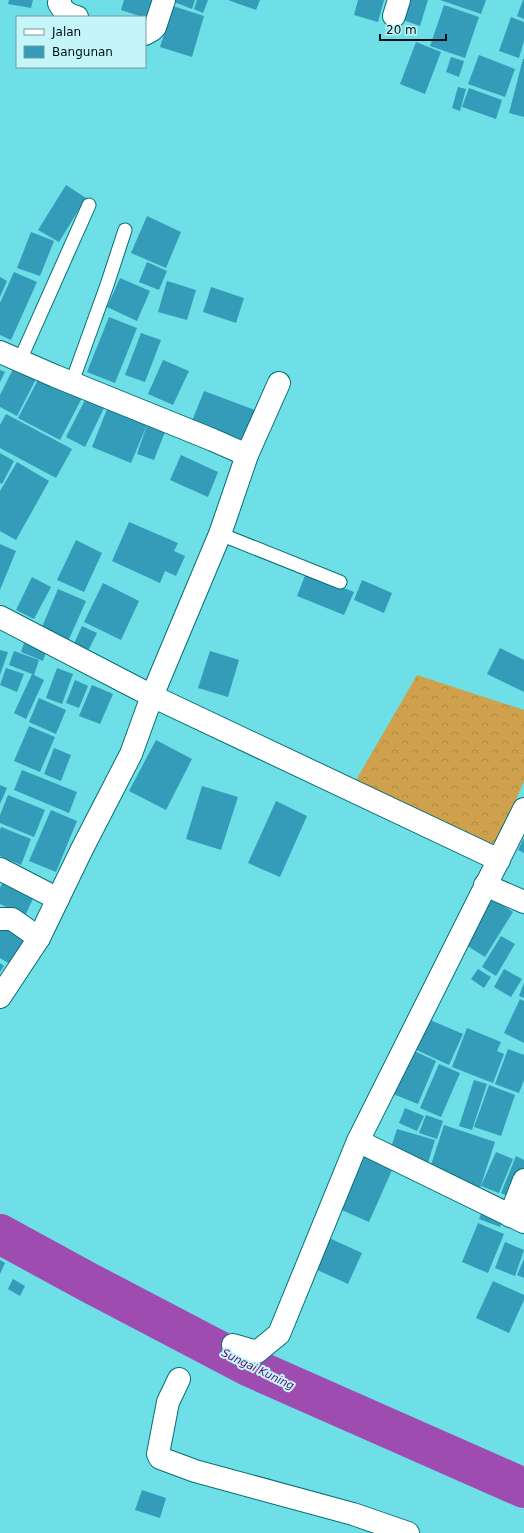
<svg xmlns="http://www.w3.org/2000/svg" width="524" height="1533" font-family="'DejaVu Sans',sans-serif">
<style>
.forest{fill:url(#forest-crowns)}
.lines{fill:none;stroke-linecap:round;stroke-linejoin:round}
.river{stroke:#9f4cb0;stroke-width:40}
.building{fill:#349cb9}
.service-casing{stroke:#056f74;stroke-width:15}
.minor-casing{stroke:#056f74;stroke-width:24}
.service{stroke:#fff;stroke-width:13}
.minor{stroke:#fff;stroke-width:22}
.labels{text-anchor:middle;stroke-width:4;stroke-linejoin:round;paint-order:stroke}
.water-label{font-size:11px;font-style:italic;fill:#600f6f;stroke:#c4f6f9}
</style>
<defs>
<pattern id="forest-crowns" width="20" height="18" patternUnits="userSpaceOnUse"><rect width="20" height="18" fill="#cfa14c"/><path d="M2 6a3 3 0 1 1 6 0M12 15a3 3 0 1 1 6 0" fill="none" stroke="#b08a41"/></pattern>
</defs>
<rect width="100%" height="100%" fill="#6edfe6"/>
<path class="forest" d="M417,675L524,710V781L496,847L355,782Z"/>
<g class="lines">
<path class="river" d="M0,1234L86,1281L250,1367L524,1488"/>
</g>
<g class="building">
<path d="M9,0H33L31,8L8,4Z"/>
<path d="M124,0H155L149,19L121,10Z"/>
<path d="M175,0H195L192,9L174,2Z"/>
<path d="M197,0H208L203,13L194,9Z"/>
<path d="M228,0H260L256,10Z"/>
<path d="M358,0H384L378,22L354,15Z"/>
<path d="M406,0H428L420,26L400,19Z"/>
<path d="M440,0H486L481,14Z"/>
<path d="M523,0H524V19L517,16Z"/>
<path d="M444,5L479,17L465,58L430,46Z"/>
<path d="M173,6L204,16L192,57L160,47Z"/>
<path d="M511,17L524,22V41L519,58L499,51Z"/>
<path d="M416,42L441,52L425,94L400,84Z"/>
<path d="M479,55L515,69L505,97L468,84Z"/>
<path d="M451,57L464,61L459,77L446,72Z"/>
<path d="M523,59H524V117L509,113Z"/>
<path d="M458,87L466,89L460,111L452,108Z"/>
<path d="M469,88L502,100L496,119L462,107Z"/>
<path d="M66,185L86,198L59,242L38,230Z"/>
<path d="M147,216L181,232L166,268L131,253Z"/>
<path d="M31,232L54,241L40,276L17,268Z"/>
<path d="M147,262L167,271L159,290L139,282Z"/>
<path d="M14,272L37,282L11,340L0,335V303Z"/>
<path d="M0,277L7,281L0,297Z"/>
<path d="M120,278L150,291L137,321L107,307Z"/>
<path d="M167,281L196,290L187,320L158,312Z"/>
<path d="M211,287L244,298L236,323L203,312Z"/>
<path d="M109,317L137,328L115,383L87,372Z"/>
<path d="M141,333L161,340L145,382L125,375Z"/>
<path d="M163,360L189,371L173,405L148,394Z"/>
<path d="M16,363L38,375L17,416L0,407V395Z"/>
<path d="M0,370L5,372L0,382Z"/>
<path d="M41,374L83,396L60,440L18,418Z"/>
<path d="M204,391L255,410L244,440L192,421Z"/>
<path d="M86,398L104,408L85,447L66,437Z"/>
<path d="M109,404L149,420L131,463L92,447Z"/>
<path d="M6,414L72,449L56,478L0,448V425Z"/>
<path d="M147,425L165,432L154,460L137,454Z"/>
<path d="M0,453L14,461L2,484L0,483Z"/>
<path d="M181,455L218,472L208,497L170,480Z"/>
<path d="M17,462L49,481L16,540L0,531V491Z"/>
<path d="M129,522L178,543L174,551L185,556L176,576L165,571L160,583L112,561Z"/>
<path d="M76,540L102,553L84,592L57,580Z"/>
<path d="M0,544L16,551L0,590Z"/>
<path d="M306,573L354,592L344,615L297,596Z"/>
<path d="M32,577L51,587L34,619L16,610Z"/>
<path d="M362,580L392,593L384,613L354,600Z"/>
<path d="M103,583L139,601L121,640L84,622Z"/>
<path d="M58,589L86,601L66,646L39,634Z"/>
<path d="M82,626L97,633L86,655L72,648Z"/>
<path d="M24,643L46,652L43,661L21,652Z"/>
<path d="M500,648L524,660V692L487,674Z"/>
<path d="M0,650L8,652L0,675Z"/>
<path d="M14,651L39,660L34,675L44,680L26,719L14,713L32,674L9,665Z"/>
<path d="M210,651L239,660L228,697L198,688Z"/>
<path d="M6,668L24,674L17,692L0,685Z"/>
<path d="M57,668L73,674L62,704L46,698Z"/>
<path d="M75,680L88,686L79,708L66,703Z"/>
<path d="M92,685L113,694L100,724L79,716Z"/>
<path d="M39,698L66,710L56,734L29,722Z"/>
<path d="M29,726L55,737L40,772L14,761Z"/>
<path d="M156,740L192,759L166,810L129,791Z"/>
<path d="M54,748L71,755L61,781L44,774Z"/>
<path d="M22,770L77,792L69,813L14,790Z"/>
<path d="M0,785L7,788L0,804Z"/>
<path d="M202,786L238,797L221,850L186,839Z"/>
<path d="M8,795L45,810L34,837L0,823V815Z"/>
<path d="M276,801L307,816L280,877L248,863Z"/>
<path d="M51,810L77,821L56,872L29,861Z"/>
<path d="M1,827L31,839L21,865L0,856V830Z"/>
<path d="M524,838V853L518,850Z"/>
<path d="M5,877L36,892L25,916L0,904V888Z"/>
<path d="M486,895L513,912L485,957L458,940Z"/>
<path d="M4,922L27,938L10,964L0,958V928Z"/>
<path d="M501,936L515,944L496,976L482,967Z"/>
<path d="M0,963L4,966L0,972Z"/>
<path d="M478,969L491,977L484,988L471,979Z"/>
<path d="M504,969L522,979L511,997L494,987Z"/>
<path d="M524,983V998L519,996Z"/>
<path d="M520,999L524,1001V1043L504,1033Z"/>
<path d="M421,1016L463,1034L449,1065L408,1046Z"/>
<path d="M467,1028L501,1042L497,1051L504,1054L493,1083L452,1067Z"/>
<path d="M508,1049L524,1055V1080L519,1093L495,1084Z"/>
<path d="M412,1050L436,1061L418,1104L393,1094Z"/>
<path d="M439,1064L460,1073L441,1117L420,1108Z"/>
<path d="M474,1080L487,1084L472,1130L459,1126Z"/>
<path d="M489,1085L515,1095L501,1136L474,1127Z"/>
<path d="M405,1108L424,1116L417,1131L399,1123Z"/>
<path d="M426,1115L443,1121L437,1139L419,1133Z"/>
<path d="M444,1125L495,1142L480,1188L429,1171Z"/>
<path d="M397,1129L435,1140L427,1166L389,1154Z"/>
<path d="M496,1152L513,1159L499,1193L481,1186Z"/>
<path d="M362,1154L393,1168L369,1222L337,1208Z"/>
<path d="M516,1156L524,1160V1178L515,1199L501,1193Z"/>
<path d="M483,1209L504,1217L500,1227L479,1219Z"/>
<path d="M478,1223L504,1234L488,1273L462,1262Z"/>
<path d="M327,1237L362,1253L348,1284L313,1268Z"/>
<path d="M505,1242L524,1250L515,1276L495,1268Z"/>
<path d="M524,1259V1278L517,1275Z"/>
<path d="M0,1260L5,1263L0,1274Z"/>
<path d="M13,1279L25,1286L20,1296L8,1289Z"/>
<path d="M493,1281L524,1295V1300L509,1333L476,1318Z"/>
<path d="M142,1490L166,1498L160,1518L135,1510Z"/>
</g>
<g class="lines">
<defs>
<g id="service">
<path d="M20,360L89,205"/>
<path d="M72,382L107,285L125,230"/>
<path d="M220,534L340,582"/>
</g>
<g id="minor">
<path d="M60,0L59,3C63,11 68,15 77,17"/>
<path d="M394,16L399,0"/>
<path d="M145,34L152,30L155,27L164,0"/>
<path d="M0,352L55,376L213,440L247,455"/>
<path d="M0,617L152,696L499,860"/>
<path d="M0,869L58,899"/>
<path d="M485,885L524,902"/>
<path d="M0,919H12L39,938"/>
<path d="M0,997L39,938L82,849L131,754L152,696L220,534L247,455L279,383"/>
<path d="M358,1141L524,1222"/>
<path d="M510,1216L524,1180"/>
<path d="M233,1345L257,1352L279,1334L358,1141L524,809"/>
<path d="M179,1379L168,1402L158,1454L160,1458L195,1471L353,1514L408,1533"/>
</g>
</defs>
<use href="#service" class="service-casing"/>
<use href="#minor" class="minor-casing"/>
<use href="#service" class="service"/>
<use href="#minor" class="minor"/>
</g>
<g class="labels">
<g class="water-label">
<text transform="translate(258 1369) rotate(26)" y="4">Sungai Kuning</text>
</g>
</g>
<rect x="16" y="16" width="130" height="52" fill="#c4f6f9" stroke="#769a9d"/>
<rect x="24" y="29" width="20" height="6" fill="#ffffff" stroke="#769a9d"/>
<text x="52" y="36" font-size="12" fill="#001012">Jalan</text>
<rect x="24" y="46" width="20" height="12" fill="#349cb9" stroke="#769a9d"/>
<text x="52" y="56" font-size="12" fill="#001012">Bangunan</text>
<path d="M380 34v6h66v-6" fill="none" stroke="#001012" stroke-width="2"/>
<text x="386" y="34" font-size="12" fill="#001012" stroke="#c4f6f9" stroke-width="3" paint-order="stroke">20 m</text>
</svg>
